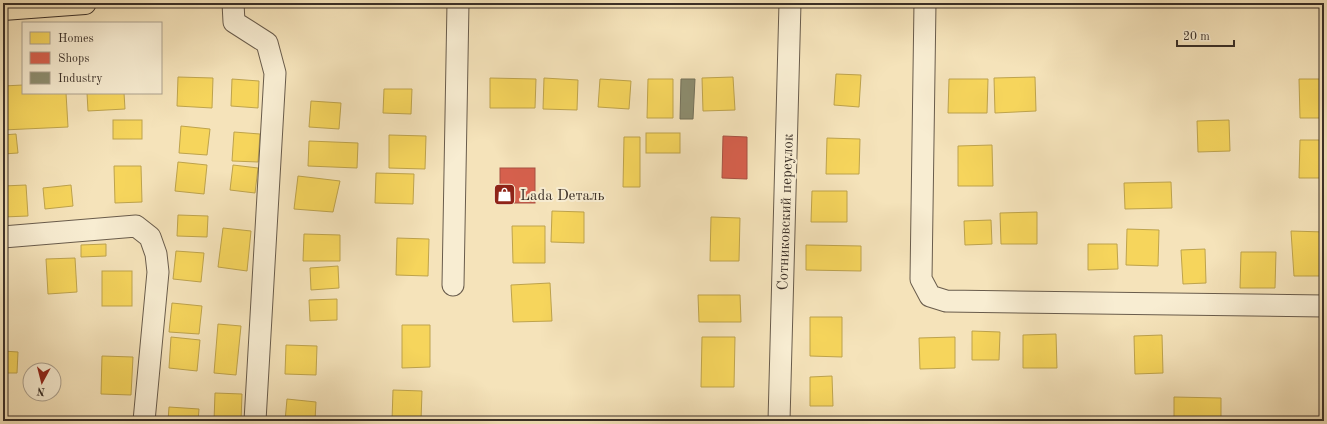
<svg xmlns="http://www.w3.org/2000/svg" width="1327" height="424" font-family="'Old Standard TT',serif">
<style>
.homes{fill:#f6d55c;stroke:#bea34c}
.shops{fill:#d6604d;stroke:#a75142}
.industry{fill:#8c8c6e;stroke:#737059}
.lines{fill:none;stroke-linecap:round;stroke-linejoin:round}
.minor-casing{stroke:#695c4c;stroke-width:23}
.major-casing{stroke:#3a2f27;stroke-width:24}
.minor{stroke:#f8edd2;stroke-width:21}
.major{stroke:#f5e3ba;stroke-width:22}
.labels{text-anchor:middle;stroke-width:4;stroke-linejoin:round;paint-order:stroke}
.poi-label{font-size:15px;fill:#3a2f27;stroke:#f8edd2;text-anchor:start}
.street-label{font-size:15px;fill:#3a2f27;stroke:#f8edd2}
</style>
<rect width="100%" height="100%" fill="#f5e3ba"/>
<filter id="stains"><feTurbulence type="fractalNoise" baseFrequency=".005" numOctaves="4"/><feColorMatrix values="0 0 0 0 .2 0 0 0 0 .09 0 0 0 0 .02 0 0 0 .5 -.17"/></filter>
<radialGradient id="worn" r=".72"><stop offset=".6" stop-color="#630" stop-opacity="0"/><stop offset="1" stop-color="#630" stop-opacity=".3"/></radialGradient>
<g class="homes">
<path d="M836,74L861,75L859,107L834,105Z"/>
<path d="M178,77L213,78L212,108L177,106Z"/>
<path d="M733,77L735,110L703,111L702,78Z"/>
<path d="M1035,77L1036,111L995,113L994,78Z"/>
<path d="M490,78L536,79L535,108H490Z"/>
<path d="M544,78L578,80L577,110L543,109Z"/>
<path d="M232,79L259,81L258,108L231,106Z"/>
<path d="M600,79L631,81L629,109L598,107Z"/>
<path d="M648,79H673V118H647Z"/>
<path d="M949,79H988L987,113H948Z"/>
<path d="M1299,79H1324V118H1300Z"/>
<path d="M23,85V93H66L68,127L3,130V86Z"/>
<path d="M384,89H412L411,114L383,113Z"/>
<path d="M87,93H124L125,109L88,111Z"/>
<path d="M311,101L341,103L339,129L309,127Z"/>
<rect x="113" y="120" width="29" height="19"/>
<path d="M1229,120L1230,151L1198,152L1197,121Z"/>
<path d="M181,126L210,129L207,155L179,153Z"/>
<path d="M234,132L260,134L258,162L232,161Z"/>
<rect x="646" y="133" width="34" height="20"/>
<path d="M16,134L18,153L3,154V135Z"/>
<path d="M389,135L426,136L425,169L389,168Z"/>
<path d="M624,137H640V187H623Z"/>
<path d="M827,138L860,139L859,174H826Z"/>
<path d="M1300,140H1324V178H1299Z"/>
<path d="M309,141L358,143L357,168L308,166Z"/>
<path d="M992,145L993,186H958V146Z"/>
<path d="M178,162L207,165L204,194L175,191Z"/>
<path d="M233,165L258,168L255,193L230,190Z"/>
<path d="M114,166H141L142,202L115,203Z"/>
<path d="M376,173L414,174L413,204L375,203Z"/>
<path d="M298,176L340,181L333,212L294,209Z"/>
<path d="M1171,182L1172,208L1125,209L1124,183Z"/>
<path d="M26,185L28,216L3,217V186Z"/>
<path d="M71,185L73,206L45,209L43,188Z"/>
<path d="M812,191H847V222H811Z"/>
<path d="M552,211L584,212V243L551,242Z"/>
<path d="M1037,212V244H1001L1000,213Z"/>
<path d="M178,215L208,216L207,237L177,236Z"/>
<path d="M711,217L740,218L739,261H710Z"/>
<path d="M991,220L992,244L965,245L964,221Z"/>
<path d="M512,226H545V263H513Z"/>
<path d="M223,228L251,231L247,271L218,267Z"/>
<path d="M1127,229L1159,230L1158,266L1126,265Z"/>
<path d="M1291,231L1324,232V276H1294Z"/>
<path d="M304,234L340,235V261H303Z"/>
<path d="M397,238L429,239L428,276L396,275Z"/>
<path d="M106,244V256L81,257V245Z"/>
<path d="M1088,244H1117L1118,269L1088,270Z"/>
<path d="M806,245L861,246V271L806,270Z"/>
<path d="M1205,249L1206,283L1183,284L1181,250Z"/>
<path d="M176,251L204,253L201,282L173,279Z"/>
<path d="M1241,252H1276L1275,288H1240Z"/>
<path d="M75,258L77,292L48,294L46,259Z"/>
<path d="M338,266L339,288L311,290L310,268Z"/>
<rect x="102" y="271" width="30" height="35"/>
<path d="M550,283L552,321L513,322L511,285Z"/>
<path d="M698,295H740L741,322H699Z"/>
<path d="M337,299V320L310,321L309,300Z"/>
<path d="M172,303L202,306L199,334L169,332Z"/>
<rect x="3" y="313" width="4" height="25"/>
<path d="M810,317H842V357L810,356Z"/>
<path d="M218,324L241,326L236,375L214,373Z"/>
<path d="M402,325H430V367L402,368Z"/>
<path d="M972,331L1000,332L999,360H972Z"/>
<path d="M1056,334L1057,368H1023V335Z"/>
<path d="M1162,335L1163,373L1135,374L1134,336Z"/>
<path d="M171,337L200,340L197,371L169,368Z"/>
<path d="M702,337H735L734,387H701Z"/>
<path d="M955,337V368L920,369L919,338Z"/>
<path d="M286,345L317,346L316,375L285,374Z"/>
<path d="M3,351L18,352L17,373H3Z"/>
<path d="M102,356L133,357L131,395L101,394Z"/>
<path d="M832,376L833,406H810V377Z"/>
<path d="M393,390L422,391L421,421H392Z"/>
<path d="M215,393L242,394L241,421H214Z"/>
<path d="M1174,397L1221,398V419L1174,417Z"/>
<path d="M287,399L316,402L315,421H285Z"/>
<path d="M169,407L199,409L198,421H168Z"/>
</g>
<g class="shops">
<path d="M723,136L747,137V179L722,178Z"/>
<rect x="500" y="168" width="35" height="35"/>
</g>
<path class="industry" d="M681,79H695L693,119H680Z"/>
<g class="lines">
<defs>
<g id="minor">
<path d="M233,3L234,22L267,43L275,73L255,421"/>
<path d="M925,3L921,279L930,296L946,301L1324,306"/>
<path d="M3,237L136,226L150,237L156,254L158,272L144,421"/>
<path d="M453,285L458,3"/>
<path d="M779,421L790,3"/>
</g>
<path id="major" d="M3,9L85,3"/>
</defs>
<use href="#minor" class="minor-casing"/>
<use href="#major" class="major-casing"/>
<use href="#minor" class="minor"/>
<use href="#major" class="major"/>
</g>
<defs>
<symbol id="shop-square" viewBox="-11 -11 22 22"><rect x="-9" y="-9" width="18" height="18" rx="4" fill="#8f2418" stroke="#f8edd2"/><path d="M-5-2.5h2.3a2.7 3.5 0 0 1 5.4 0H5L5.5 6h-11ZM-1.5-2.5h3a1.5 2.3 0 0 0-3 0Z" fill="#fff"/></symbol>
</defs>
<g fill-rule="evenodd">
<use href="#shop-square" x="492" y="182" width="25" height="25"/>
</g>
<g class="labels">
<g class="poi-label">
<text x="520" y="200">Lada Dеталь</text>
</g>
<g class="street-label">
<text transform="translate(785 212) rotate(-88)" y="5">Сотниковский переулок</text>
</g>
</g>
<rect width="1327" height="424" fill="none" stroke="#f5e3ba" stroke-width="16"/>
<rect x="4" y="4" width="1319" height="416" fill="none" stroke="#3a2f27" stroke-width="2"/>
<rect x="8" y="8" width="1311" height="408" fill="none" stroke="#3a2f27"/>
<rect x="22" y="22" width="140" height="72" fill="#f8edd2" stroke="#aca18e"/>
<rect x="30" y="32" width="20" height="12" fill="#f6d55c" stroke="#aca18e"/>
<text x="58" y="42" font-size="12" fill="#3a2f27">Homes</text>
<rect x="30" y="52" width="20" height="12" fill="#d6604d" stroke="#aca18e"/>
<text x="58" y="62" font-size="12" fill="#3a2f27">Shops</text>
<rect x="30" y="72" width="20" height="12" fill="#8c8c6e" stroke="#aca18e"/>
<text x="58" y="82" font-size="12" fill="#3a2f27">Industry</text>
<g transform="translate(42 382) rotate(187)"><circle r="19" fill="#f8edd2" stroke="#aca18e"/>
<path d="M0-3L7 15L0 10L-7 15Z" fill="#8f2418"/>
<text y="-6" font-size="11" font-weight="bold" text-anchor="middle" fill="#3a2f27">N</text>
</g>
<path d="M1177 40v6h57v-6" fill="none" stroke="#3a2f27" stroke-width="2"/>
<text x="1183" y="40" font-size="12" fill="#3a2f27" stroke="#f8edd2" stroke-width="3" paint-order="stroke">20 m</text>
<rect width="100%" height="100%" filter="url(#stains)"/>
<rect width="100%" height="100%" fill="url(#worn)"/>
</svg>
